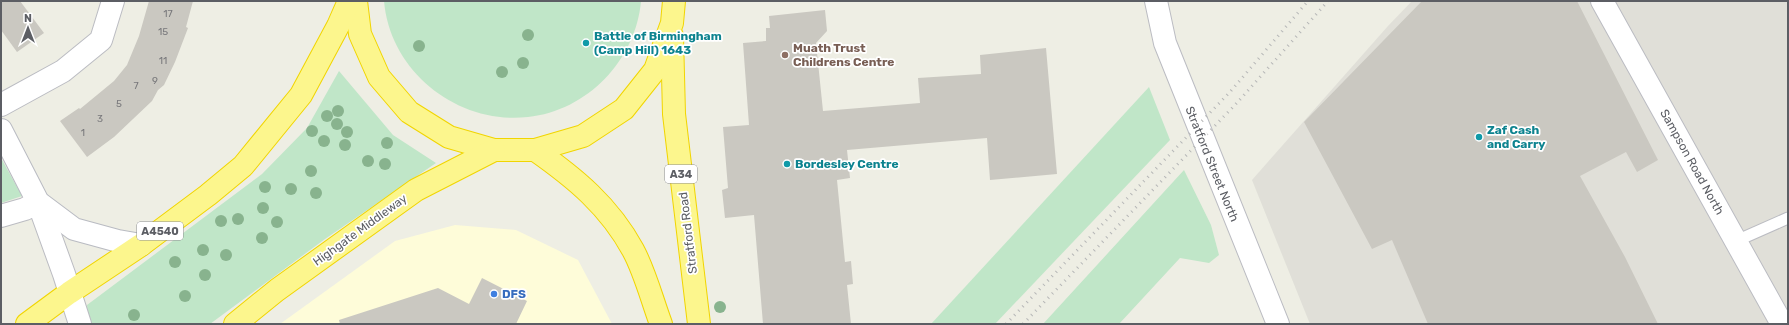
<svg xmlns="http://www.w3.org/2000/svg" width="1789" height="325" font-family="Rubik,sans-serif">
<style>
.commercial{fill:#fefcd9}
.industrial{fill:#e0dfd8}
.green{fill:#c0e6c8}
.building{fill:#cac8c1}
.lines{fill:none;stroke-linecap:round;stroke-linejoin:round}
.lane-casing{stroke:#bbbcc2;stroke-width:13}
.street-casing{stroke:#bbbcc2;stroke-width:24}
.secondary-casing{stroke:#b9bbc2;stroke-width:24}
.highway-casing{stroke:#f1d501;stroke-width:24}
.lane{stroke:#fff;stroke-width:11}
.street{stroke:#fff;stroke-width:22}
.secondary{stroke:#fff;stroke-width:22}
.highway{stroke:#fcf68d;stroke-width:22}
.rail{stroke:#b6b7b7;stroke-width:3;stroke-dasharray:1 5;stroke-linecap:butt}
.tree{fill:#88b38e}
.culture-dot{fill:#0f9aa8;stroke:#fff;stroke-width:1.5}
.education-dot{fill:#8d6e63;stroke:#fff;stroke-width:1.5}
.shop-dot{fill:#3f7fe0;stroke:#fff;stroke-width:1.5}
.labels{text-anchor:middle;stroke-width:3.5;stroke-linejoin:round;paint-order:stroke}
.number-label{font-size:10px;fill:#78787b}
.shield{fill:#fff;stroke:#8d8e92;stroke-width:1}
.shield-label{font-size:11px;font-weight:bold;fill:#5c5e64}
.culture-label{font-size:12px;font-weight:bold;fill:#0d838f;stroke:#fff;text-anchor:start}
.education-label{font-size:12px;font-weight:bold;fill:#785e54;stroke:#fff;text-anchor:start}
.street-label{font-size:12px;fill:#5c5e64;stroke:#fff}
.shop-label{font-size:12px;font-weight:bold;fill:#366cbe;stroke:#fff;text-anchor:start}
</style>
<rect width="100%" height="100%" fill="#eeeee4"/>
<path class="commercial" d="M455,225L516,230L578,260L612,324H280L395,241Z"/>
<path class="industrial" d="M1412,1H1788V324H1310L1252,180L1388,26Z"/>
<g class="green">
<path d="M384,1H641C636,60 587,111 528,117C458,125 390,72 384,1Z"/>
<path d="M339,71L393,135L436,163L325,239L210,324H88L87,305L262,174L307,128Z"/>
<path d="M1149,87L1170,140L995,324H931Z"/>
<path d="M1,158L22,196L1,203Z"/>
<path d="M1184,170L1211,225L1219,255L1209,263L1180,258L1119,324H1043Z"/>
</g>
<g class="building">
<path d="M1,1H20L44,33L17,52L1,30Z"/>
<path d="M149,1H193L186,27L188,28L175,62L164,85L158,90L152,101L114,137L87,157L60,121L79,108L80,109L114,81L127,65L139,36Z"/>
<path d="M1422,1H1577L1658,160L1637,172L1626,152L1580,176L1625,257L1658,324H1428L1392,240L1372,249L1304,122Z"/>
<path d="M825,10L827,31L816,43L823,111L920,103L918,78L981,74L980,55L1046,48L1057,174L990,180L987,138L847,150L850,178L837,180L845,262L851,261L853,284L847,285L851,324H763L754,215L725,218L722,190L728,188L723,127L749,125L743,43L766,41V28H770L769,16Z"/>
<path d="M482,278L527,301L516,324H340L339,320L438,288L469,304Z"/>
</g>
<g class="lines">
<defs>
<path id="lane" d="M1736,241L1788,218"/>
<g id="street">
<path d="M1156,1L1165,43L1278,324"/>
<path d="M1602,1L1782,324"/>
<path d="M1,105L63,71L101,40L113,1"/>
<path d="M1,216L25,209L38,202L64,274L80,324"/>
</g>
<path id="secondary" d="M1,130L38,202L74,229L118,241L141,245"/>
<g id="highway">
<path d="M356,1L360,34L379,77L409,112L449,137L494,150H535L583,136L624,109L655,70L672,23L674,1"/>
<path d="M672,36L674,114L699,324"/>
<path d="M535,150C575,178 609,206 633,250C645,272 652,300 661,324"/>
<path d="M27,324L69,293L141,245L208,195L243,166L301,95L338,26L349,1"/>
<path d="M235,324L277,290L416,190L494,150"/>
</g>
</defs>
<use href="#lane" class="lane-casing"/>
<use href="#street" class="street-casing"/>
<use href="#secondary" class="secondary-casing"/>
<use href="#highway" class="highway-casing"/>
<use href="#lane" class="lane"/>
<use href="#street" class="street"/>
<use href="#secondary" class="secondary"/>
<use href="#highway" class="highway"/>
<g class="rail">
<path d="M1006,324L1230,92L1308,1"/>
<path d="M1023,324L1235,105L1328,1"/>
</g>
</g>
<g class="tree">
<circle cx="528" cy="35" r="6"/>
<circle cx="419" cy="46" r="6"/>
<circle cx="523" cy="63" r="6"/>
<circle cx="502" cy="72" r="6"/>
<circle cx="338" cy="111" r="6"/>
<circle cx="327" cy="116" r="6"/>
<circle cx="337" cy="124" r="6"/>
<circle cx="312" cy="131" r="6"/>
<circle cx="347" cy="132" r="6"/>
<circle cx="324" cy="141" r="6"/>
<circle cx="387" cy="143" r="6"/>
<circle cx="345" cy="145" r="6"/>
<circle cx="368" cy="161" r="6"/>
<circle cx="385" cy="164" r="6"/>
<circle cx="311" cy="171" r="6"/>
<circle cx="265" cy="187" r="6"/>
<circle cx="291" cy="189" r="6"/>
<circle cx="316" cy="193" r="6"/>
<circle cx="263" cy="208" r="6"/>
<circle cx="238" cy="219" r="6"/>
<circle cx="221" cy="221" r="6"/>
<circle cx="277" cy="222" r="6"/>
<circle cx="262" cy="238" r="6"/>
<circle cx="203" cy="250" r="6"/>
<circle cx="226" cy="255" r="6"/>
<circle cx="175" cy="262" r="6"/>
<circle cx="205" cy="275" r="6"/>
<circle cx="185" cy="296" r="6"/>
<circle cx="720" cy="307" r="6"/>
<circle cx="134" cy="315" r="6"/>
</g>
<g class="culture-dot">
<circle cx="586" cy="43" r="4"/>
<circle cx="1479" cy="137" r="4"/>
<circle cx="787" cy="164" r="4"/>
</g>
<circle class="education-dot" cx="785" cy="55" r="4"/>
<circle class="shop-dot" cx="494" cy="294" r="4"/>
<g class="labels">
<g class="number-label">
<text x="168" y="17">17</text>
<text x="163" y="35">15</text>
<text x="163" y="64">11</text>
<text x="155" y="84">9</text>
<text x="136" y="89">7</text>
<text x="119" y="107">5</text>
<text x="100" y="122">3</text>
<text x="83" y="136">1</text>
</g>
<g class="shield">
<rect x="665" y="165" width="32" height="18" rx="3"/>
<rect x="137" y="222" width="46" height="18" rx="3"/>
</g>
<g class="shield-label">
<text x="681" y="178">A34</text>
<text x="160" y="235">A4540</text>
</g>
<g class="culture-label">
<text x="594" y="40">Battle of Birmingham<tspan x="594" dy="14">(Camp Hill) 1643</tspan></text>
<text x="1487" y="134">Zaf Cash<tspan x="1487" dy="14">and Carry</tspan></text>
<text x="795" y="168">Bordesley Centre</text>
</g>
<g class="education-label">
<text x="793" y="52">Muath Trust<tspan x="793" dy="14">Childrens Centre</tspan></text>
</g>
<g class="street-label">
<text transform="translate(1692 162) rotate(61)" y="4">Sampson Road North</text>
<text transform="translate(1212 164) rotate(68)" y="4">Stratford Street North</text>
<text transform="translate(360 230) rotate(-36)" y="4">Highgate Middleway</text>
<text transform="translate(688 233) rotate(-97)" y="4">Stratford Road</text>
</g>
<g class="shop-label">
<text x="502" y="298">DFS</text>
</g>
</g>
<rect width="1789" height="325" fill="none" stroke="#5c5e64" stroke-width="4"/>
<g transform="translate(28 28)" stroke="#ffffff" stroke-width="3" paint-order="stroke">
<path d="M0-3L7 15L0 10L-7 15Z" fill="#5c5e64"/>
<text y="-6" font-size="11" font-weight="bold" text-anchor="middle" fill="#5c5e64">N</text>
</g>
</svg>
